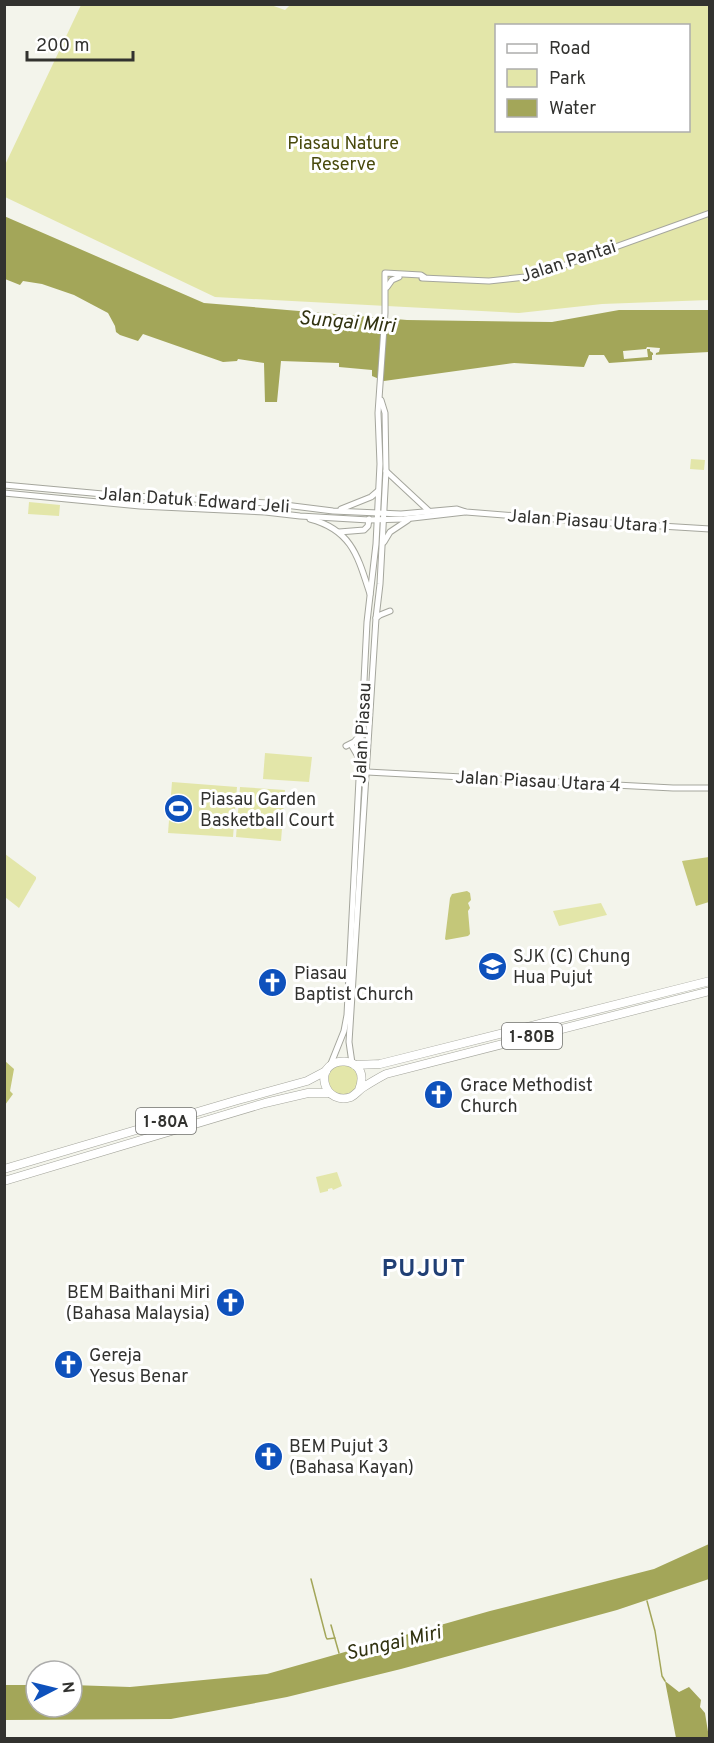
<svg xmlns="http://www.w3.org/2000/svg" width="714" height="1743" font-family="Overpass,sans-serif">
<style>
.green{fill:#e3e6a9;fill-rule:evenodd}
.forest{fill:#c4c779}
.water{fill:#a3a659}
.pier{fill:#f3f4eb}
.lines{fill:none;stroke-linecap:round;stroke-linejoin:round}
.stream{stroke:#a3a659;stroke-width:1.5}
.secondary-casing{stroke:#a5a69d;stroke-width:7}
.highway-casing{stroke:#a5a69d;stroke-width:9}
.secondary{stroke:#fff;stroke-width:5}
.highway{stroke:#fff;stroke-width:8}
.labels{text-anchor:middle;stroke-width:6;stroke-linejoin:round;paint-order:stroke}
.shield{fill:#fff;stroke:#70706d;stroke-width:1.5}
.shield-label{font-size:16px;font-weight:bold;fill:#32322f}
.park-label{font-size:18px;fill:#48490c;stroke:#fff}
.street-label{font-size:18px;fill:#32322f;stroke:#fff}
.poi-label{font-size:18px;fill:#32322f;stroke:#fff;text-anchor:start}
.water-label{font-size:20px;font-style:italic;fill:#313210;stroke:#fff}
.district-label{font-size:24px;font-weight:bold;letter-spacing:1.5px;fill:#203f75;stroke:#fff}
</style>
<rect width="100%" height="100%" fill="#f3f4eb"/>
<g class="green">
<path d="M176,4L177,6L268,4L285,10L291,4L709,5V300L602,304L519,313L215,297L5,197L4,167L81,5ZM496,26H688V130H496Z"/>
<path d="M691,459L705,460L704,470L690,469Z"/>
<path d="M29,502L60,505L59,516L28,514Z"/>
<path d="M265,753L312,757L309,782L263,779Z"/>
<path d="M172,782L237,787L233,837L168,833Z"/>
<path d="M240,787L285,790L281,841L236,837Z"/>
<path d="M5,854L36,877V879L19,908L5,897Z"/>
<path d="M601,903L607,915L559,926L553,911Z"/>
<circle cx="343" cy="1080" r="15"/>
<path d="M337,1172L342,1186L333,1190L332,1188L328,1189V1191L320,1193L316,1177Z"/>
</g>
<g class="forest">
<path d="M709,857V902L696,906L682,861Z"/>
<path d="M467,891L470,893L471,900L468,903L470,908L468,911L470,934L468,936L446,940L445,939L450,898L452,894Z"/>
<path d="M5,1061L14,1069L10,1091L13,1094L5,1105Z"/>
</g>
<g class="water">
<path d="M4,216L204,303L407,320L552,322L619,310H709V352L652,355V360L609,363L604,355H589L584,367L514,363L384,381L372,376V370L339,367V363L281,361L277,402H265L264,363L238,359L237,361L223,362L143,334L138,341L120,335L116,332L115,326L108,313L74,295L42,284L23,281L20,285L5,279Z"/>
<path d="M709,1544V1579L617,1610L401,1669L287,1697L171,1719L5,1720V1685H36V1707H72V1685L130,1687L267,1674L490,1611L654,1569Z"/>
<path d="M665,1681L679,1692L689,1687L701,1700L700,1707L705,1713L709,1738H676Z"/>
</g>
<path class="pier" d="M647,347L660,348L659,352L656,353L655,360H653V353L650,351V349H647L648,357L624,359L623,351L646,349Z"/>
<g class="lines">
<g class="stream">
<path d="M311,1579L326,1637L327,1639L335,1638"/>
<path d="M647,1601L655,1631L662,1676L665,1681"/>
<path d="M331,1625L339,1653"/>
</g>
<defs>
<g id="secondary">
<path d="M422,278L489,281L525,277L554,269L710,213"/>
<path d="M387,287L392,280L399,277"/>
<path d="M386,471L429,511"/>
<path d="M4,485L114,495L269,503L333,511L401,514L457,509L466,512L579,521L710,529"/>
<path d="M4,493L140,506L265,512L300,516L369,520L404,519L465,512"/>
<path d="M341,509L371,497L378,491"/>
<path d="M310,519C352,530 358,557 370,594"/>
<path d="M339,532L364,530L368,526L369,519"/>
<path d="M384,542L390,532L408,520"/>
<path d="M376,618L380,615L390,611"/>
<path d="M346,746L354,742L361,734"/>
<path d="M352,746L360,760"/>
<path d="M367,772L673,788H710"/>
<path d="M352,1063L349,1042L376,618L380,584L386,471L385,413L381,400"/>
<path d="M330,1066L344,1031L347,1015L367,622L376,544L380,464L378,413L385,313V273L421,275L424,277"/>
</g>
<g id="highway">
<path d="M355,1065L380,1064L710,981"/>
<path d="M359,1090C374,1053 317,1053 325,1084C328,1096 340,1101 351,1097C355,1095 358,1091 362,1088C370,1083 378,1078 386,1074L710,991"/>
<path d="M4,1169L238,1100L307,1081L326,1071"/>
<path d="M4,1181L265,1103L308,1093H329"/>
</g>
</defs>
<use href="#secondary" class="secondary-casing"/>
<use href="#highway" class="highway-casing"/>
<use href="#secondary" class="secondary"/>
<use href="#highway" class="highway"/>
</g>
<defs>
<symbol id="stadium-disc" viewBox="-11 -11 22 22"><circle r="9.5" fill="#0e51bc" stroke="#fff"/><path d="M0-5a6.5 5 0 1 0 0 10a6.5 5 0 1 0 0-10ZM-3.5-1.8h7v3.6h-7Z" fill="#fff"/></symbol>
<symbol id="school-disc" viewBox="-11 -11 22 22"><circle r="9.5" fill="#0e51bc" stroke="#fff"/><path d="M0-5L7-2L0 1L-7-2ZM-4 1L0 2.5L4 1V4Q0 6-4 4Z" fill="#fff"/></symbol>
<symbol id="church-disc" viewBox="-11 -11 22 22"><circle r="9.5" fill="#0e51bc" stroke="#fff"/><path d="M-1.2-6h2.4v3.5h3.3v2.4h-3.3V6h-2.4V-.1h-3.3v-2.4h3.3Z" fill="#fff"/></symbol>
</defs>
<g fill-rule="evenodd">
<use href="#stadium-disc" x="162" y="792" width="33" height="33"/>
<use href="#school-disc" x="476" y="950" width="33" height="33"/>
<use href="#church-disc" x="256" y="966" width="33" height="33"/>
<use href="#church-disc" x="422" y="1078" width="33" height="33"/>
<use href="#church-disc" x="214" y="1286" width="33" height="33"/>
<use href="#church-disc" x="52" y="1348" width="33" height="33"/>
<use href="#church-disc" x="252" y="1440" width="33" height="33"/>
</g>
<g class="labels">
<g class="shield">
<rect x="502" y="1023" width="60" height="26" rx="4.5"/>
<rect x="136" y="1108" width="60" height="26" rx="4.5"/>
</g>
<g class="shield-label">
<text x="532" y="1042">1-80B</text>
<text x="166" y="1127">1-80A</text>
</g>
<g class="park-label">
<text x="343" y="149">Piasau Nature<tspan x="343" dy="21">Reserve</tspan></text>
</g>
<g class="street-label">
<text transform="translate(568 261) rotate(-18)" y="6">Jalan Pantai</text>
<text transform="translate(194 500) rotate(4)" y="6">Jalan Datuk Edward Jeli</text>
<text transform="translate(588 521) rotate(4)" y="6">Jalan Piasau Utara 1</text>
<text transform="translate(362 733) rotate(-87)" y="6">Jalan Piasau</text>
<text transform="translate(538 781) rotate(3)" y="6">Jalan Piasau Utara 4</text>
</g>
<g class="poi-label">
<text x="200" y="805">Piasau Garden<tspan x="200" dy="21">Basketball Court</tspan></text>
<text x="513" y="962">SJK (C) Chung<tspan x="513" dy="21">Hua Pujut</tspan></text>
<text x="294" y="979">Piasau<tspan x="294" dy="21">Baptist Church</tspan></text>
<text x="460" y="1091">Grace Methodist<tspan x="460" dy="21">Church</tspan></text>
<text x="210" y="1298" text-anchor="end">BEM Baithani Miri<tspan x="210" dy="21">(Bahasa Malaysia)</tspan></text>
<text x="89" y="1361">Gereja<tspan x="89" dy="21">Yesus Benar</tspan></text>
<text x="289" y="1452">BEM Pujut 3<tspan x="289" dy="21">(Bahasa Kayan)</tspan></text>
</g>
<g class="water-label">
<text transform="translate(347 321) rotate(5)" y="7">Sungai Miri</text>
<text transform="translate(393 1642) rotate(-13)" y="7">Sungai Miri</text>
</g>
<g class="district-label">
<text x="424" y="1276">PUJUT</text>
</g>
</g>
<rect width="714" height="1743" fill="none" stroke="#32322f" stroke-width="12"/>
<rect x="495" y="24" width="195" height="108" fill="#ffffff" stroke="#adadac" stroke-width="1.5"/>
<rect x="507" y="44" width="30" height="9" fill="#ffffff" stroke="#adadac" stroke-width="1.5"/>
<text x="549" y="54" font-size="18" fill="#32322f">Road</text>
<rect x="507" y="69" width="30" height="18" fill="#e3e6a9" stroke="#adadac" stroke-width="1.5"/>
<text x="549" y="84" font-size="18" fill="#32322f">Park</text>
<rect x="507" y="99" width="30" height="18" fill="#a3a659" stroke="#adadac" stroke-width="1.5"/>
<text x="549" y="114" font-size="18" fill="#32322f">Water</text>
<g transform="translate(54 1689) rotate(83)"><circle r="28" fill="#ffffff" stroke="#adadac" stroke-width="1.5"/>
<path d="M0-4.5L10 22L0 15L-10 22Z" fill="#0e51bc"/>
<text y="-9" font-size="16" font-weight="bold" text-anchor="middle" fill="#32322f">N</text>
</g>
<path d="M27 51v9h106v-9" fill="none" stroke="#32322f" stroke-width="3"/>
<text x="36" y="51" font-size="18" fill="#32322f" stroke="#ffffff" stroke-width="4.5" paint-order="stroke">200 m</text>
</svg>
